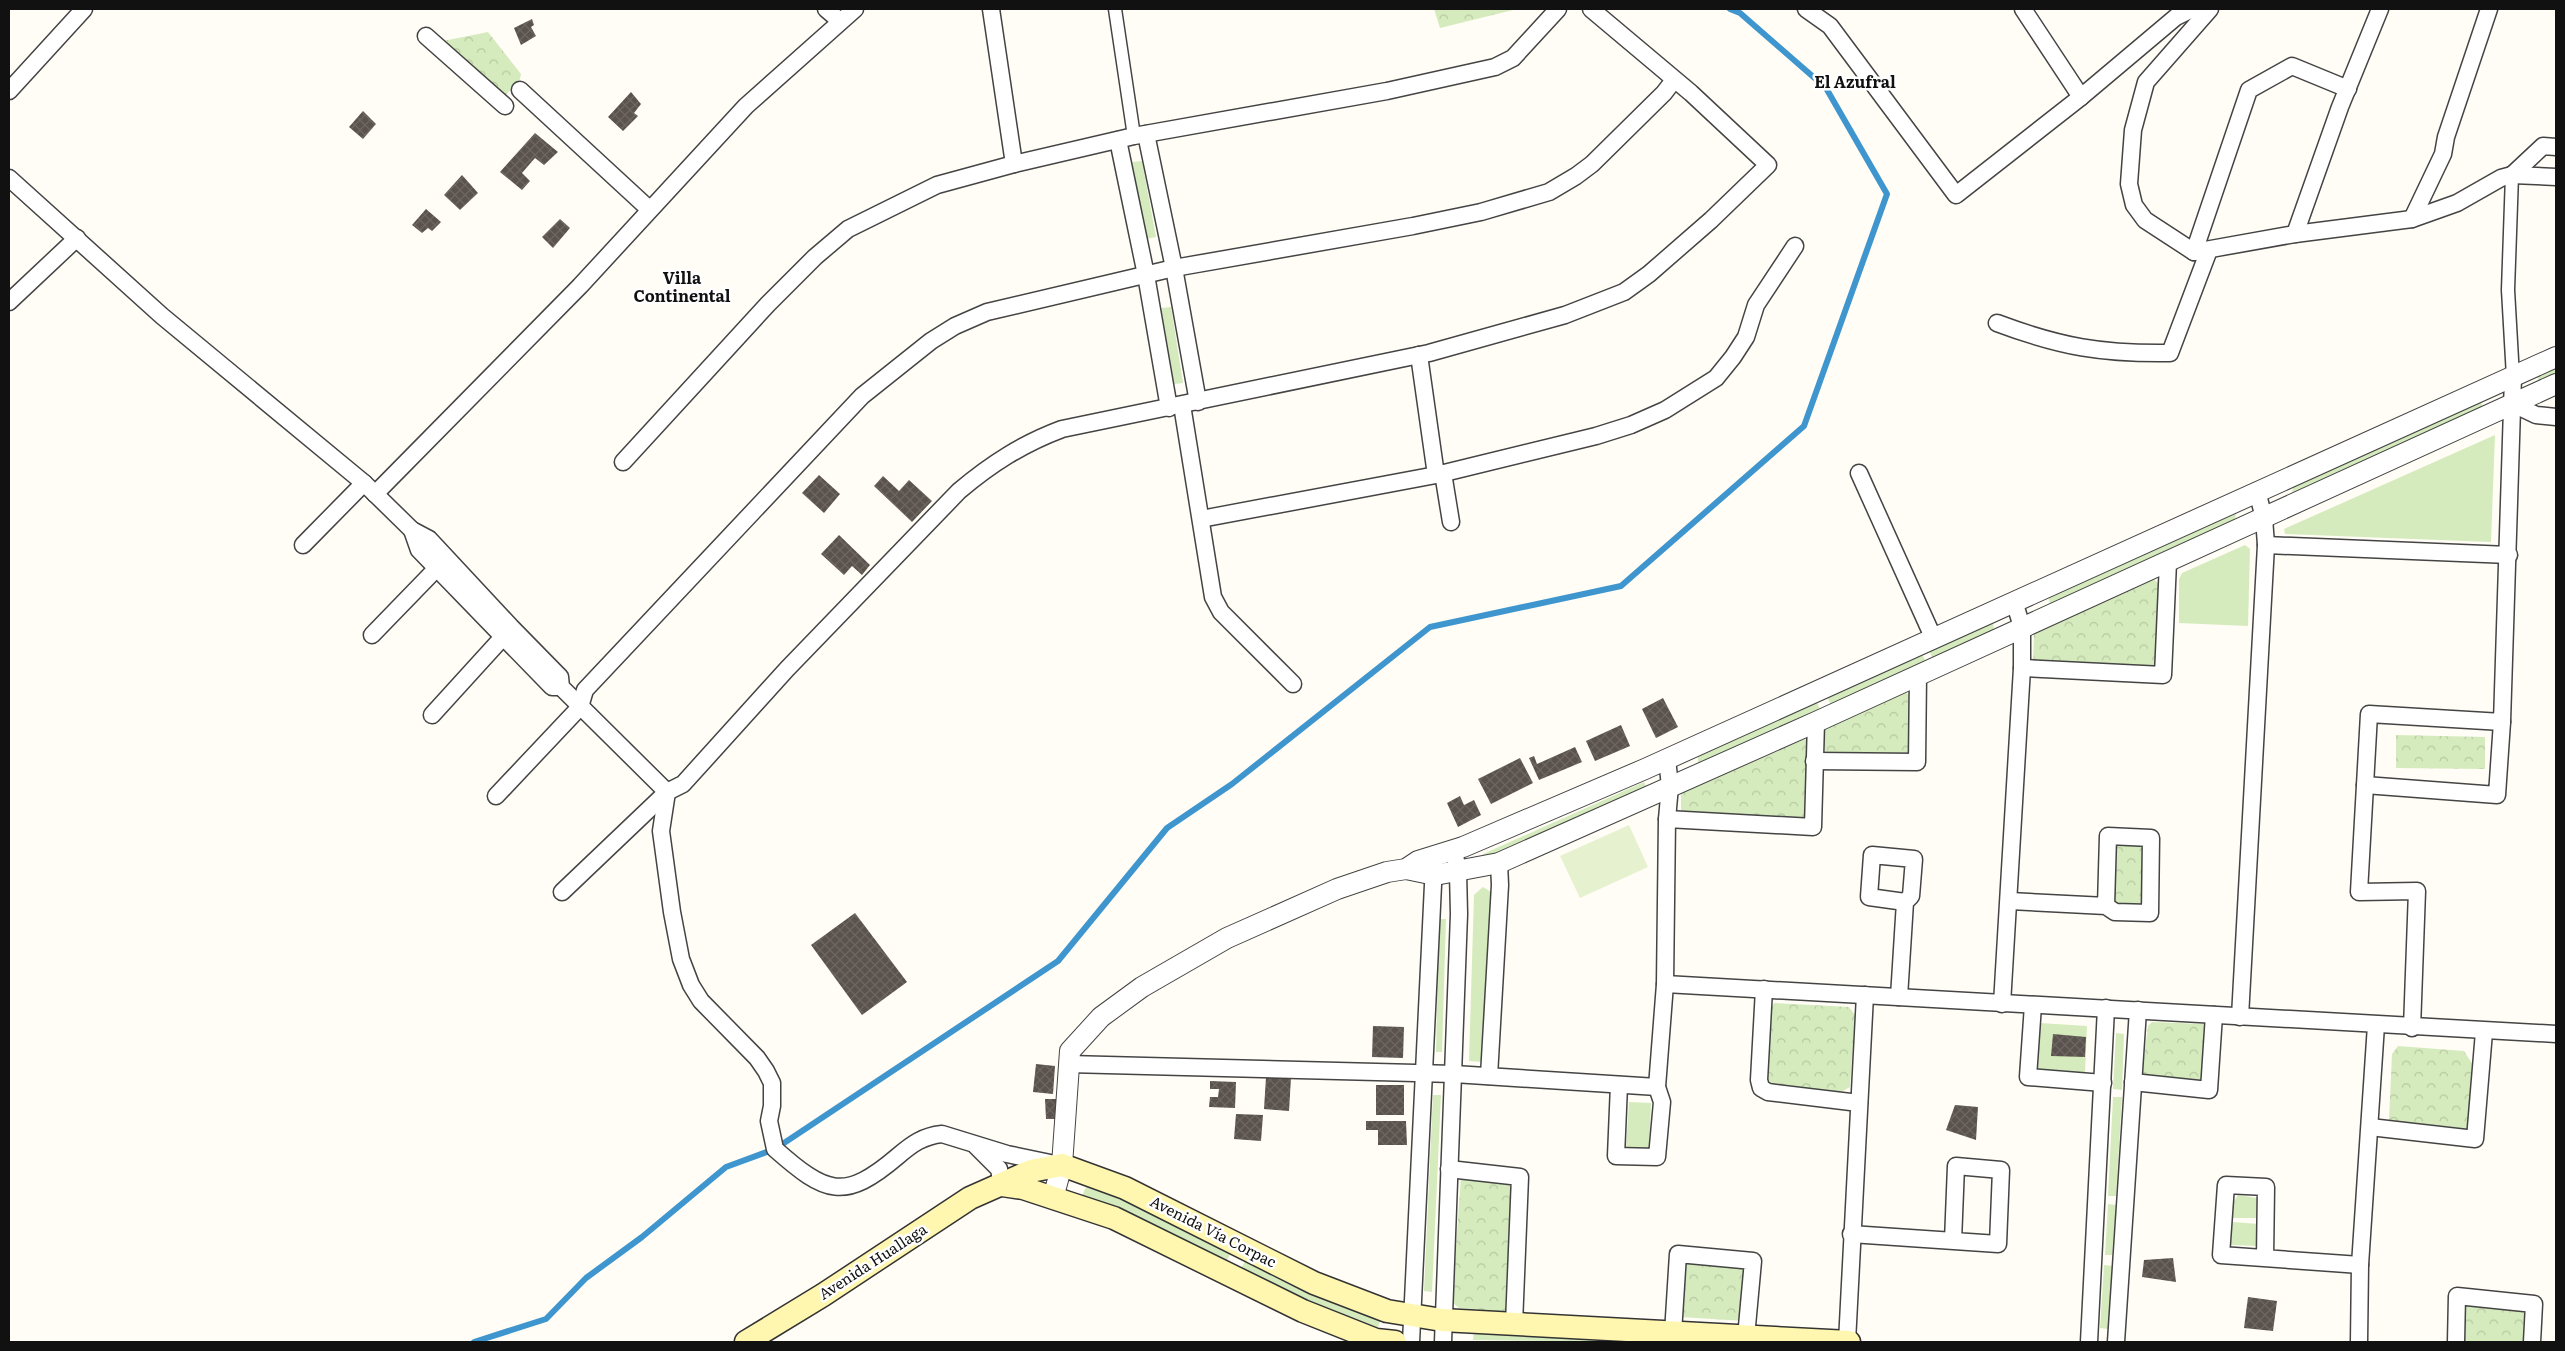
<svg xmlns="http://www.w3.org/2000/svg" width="2565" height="1351" font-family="Literata,serif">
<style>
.grass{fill:#d5ebbd}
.park{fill:url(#park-crowns)}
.pitch{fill:#e6f2cf}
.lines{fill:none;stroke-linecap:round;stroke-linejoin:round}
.stream{stroke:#3f96cf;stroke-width:6}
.building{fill:url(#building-cross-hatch)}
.pedestrian-casing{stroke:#444;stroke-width:15}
.minor-casing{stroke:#444;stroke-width:19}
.tertiary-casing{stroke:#444;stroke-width:22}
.secondary-casing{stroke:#333;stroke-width:25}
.pedestrian{stroke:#fff;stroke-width:12}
.minor{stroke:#fff;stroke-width:16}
.tertiary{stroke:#fff;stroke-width:20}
.secondary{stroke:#fff6b0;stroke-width:22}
.labels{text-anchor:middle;stroke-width:5;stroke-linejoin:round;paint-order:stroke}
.street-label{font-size:15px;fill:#111;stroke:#fff}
.neighbourhood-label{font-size:16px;font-weight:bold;fill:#111;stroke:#fff}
</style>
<defs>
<pattern id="park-crowns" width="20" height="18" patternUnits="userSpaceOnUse" patternTransform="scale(1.25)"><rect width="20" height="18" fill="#d5ebbd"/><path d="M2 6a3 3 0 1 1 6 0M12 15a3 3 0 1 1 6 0" fill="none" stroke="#b6c8a1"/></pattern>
<pattern id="building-cross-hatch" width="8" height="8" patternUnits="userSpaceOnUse" patternTransform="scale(1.25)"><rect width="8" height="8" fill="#5a524d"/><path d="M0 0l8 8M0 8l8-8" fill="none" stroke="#6d6662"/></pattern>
</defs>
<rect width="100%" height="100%" fill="#fffdf5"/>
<g class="grass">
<path d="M1142,161L1156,237L1146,239L1132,162Z"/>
<path d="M1171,307L1183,383L1174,384L1161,308Z"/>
<path d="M2556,367V373L2539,381L2537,376Z"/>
<path d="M2481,402L2483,408L2291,497L2293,488Z"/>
<path d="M2495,435L2491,542L2285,534L2284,529Z"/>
<path d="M2236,513L2235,521L2051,606L2048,597Z"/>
<path d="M2245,545L2250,549L2248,626L2179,623V579L2182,573Z"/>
<path d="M1993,622L1994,631L1933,659L1929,651Z"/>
<path d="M1922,654L1926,662L1831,705L1827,697Z"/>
<path d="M1817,702L1820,710L1698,764V755Z"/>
<path d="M1644,782L1647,788L1486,860L1483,854Z"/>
<path d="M1483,887L1491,892L1493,896L1483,1062L1469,1061L1474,895Z"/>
<path d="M1439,919H1446L1442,1052H1436Z"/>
<path d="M2040,1023L2087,1026L2085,1073L2038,1070Z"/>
<path d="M2116,1033L2124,1034L2122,1090L2113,1089Z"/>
<path d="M1433,1095H1441L1432,1292L1424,1291Z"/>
<path d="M2113,1097H2122L2116,1196H2108Z"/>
<path d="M1629,1102L1651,1103L1649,1149L1626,1148Z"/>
<path d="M1086,1187L1125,1200L1231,1252L1226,1263L1081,1198Z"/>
<path d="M2238,1195L2257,1198L2260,1202L2259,1218H2232L2233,1203Z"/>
<path d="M2108,1204L2116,1205L2112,1255H2105Z"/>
<path d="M2232,1222L2259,1224L2257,1246L2231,1245Z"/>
<path d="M1246,1259L1381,1319L1377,1330L1308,1304L1240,1271Z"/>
<path d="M2104,1265L2112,1266L2108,1329L2100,1328Z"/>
<path d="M1474,1331L1634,1339V1342L1473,1340Z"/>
</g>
<g class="park">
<path d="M1434,9H1513V10L1440,28Z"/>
<path d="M488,32L521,74L520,79L504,97L443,41Z"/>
<path d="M2153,579L2161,585L2157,665L2149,669L2033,663L2034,633Z"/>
<path d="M1903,691L1913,697V754L1833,757L1825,751L1822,731L1825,728Z"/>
<path d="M2396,735L2485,737V769L2396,768Z"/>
<path d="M1805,739L1811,743L1806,817L1803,820L1681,813V793Z"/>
<path d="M2143,842V906H2115L2111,898L2113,844Z"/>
<path d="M1774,1003L1849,1007L1855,1015L1850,1087L1839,1093L1771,1084L1767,1079L1770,1009Z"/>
<path d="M2152,1022L2203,1024L2207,1028L2205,1080L2200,1083L2150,1078L2142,1073L2148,1026Z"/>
<path d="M2398,1046L2464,1051L2475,1068L2470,1128L2465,1131L2389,1120L2392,1054Z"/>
<path d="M1461,1177L1518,1179L1508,1312L1459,1308L1452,1302Z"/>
<path d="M1683,1261L1748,1263L1744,1321L1680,1317Z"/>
<path d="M2463,1304L2528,1311L2527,1342H2462Z"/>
</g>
<path class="pitch" d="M1629,825L1648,867L1580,898L1560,856Z"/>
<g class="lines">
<path class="stream" d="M474,1342L546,1319L586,1278L642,1237L726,1167L775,1149L1058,961L1167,828L1232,784L1430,627L1621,586L1804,426L1887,194L1826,88L1740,13L1730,9"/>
</g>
<g class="building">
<path d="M532,19L534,25L531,27L536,36L521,45L514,28Z"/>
<path d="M631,92L641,104L634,113L638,116L623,131L608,117Z"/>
<path d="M363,111L376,124L363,139L349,127Z"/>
<path d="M535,133L558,152L544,165L535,158L522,173L530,181L522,190L500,172Z"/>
<path d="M462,175L478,193L460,210L444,195Z"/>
<path d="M426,209L441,222L432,231L428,228L422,233L412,225Z"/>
<path d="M560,219L570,228L553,248L542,237Z"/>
<path d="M819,475L840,494L824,513L802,493Z"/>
<path d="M883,476L899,491L909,480L932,501L912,522L874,486Z"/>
<path d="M839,535L870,565L862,575L852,566L844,575L821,554Z"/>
<path d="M1663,698L1678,727L1656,738L1642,709Z"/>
<path d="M1621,725L1630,746L1595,761L1586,741Z"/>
<path d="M1575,747L1582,762L1539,780L1529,758L1534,756L1537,764Z"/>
<path d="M1520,758L1533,783L1491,804L1478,779Z"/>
<path d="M1460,796L1464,805L1474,800L1481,815L1458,827L1447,803Z"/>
<path d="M855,913L907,982L862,1015L811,945Z"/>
<path d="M1373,1026L1404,1027L1403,1058L1372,1057Z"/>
<path d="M2053,1034L2086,1037L2085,1057L2051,1056Z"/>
<path d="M1036,1064L1055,1066L1053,1094L1033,1092Z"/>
<path d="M1266,1077L1291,1078L1289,1111L1264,1109Z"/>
<path d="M1210,1081L1236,1082L1235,1108L1209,1107L1210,1097H1218L1219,1089H1210Z"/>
<rect x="1376" y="1085" width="28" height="30"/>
<path d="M1045,1099H1056L1057,1119H1046Z"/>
<path d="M1955,1105L1978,1107L1976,1140L1946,1130Z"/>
<path d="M1236,1114L1263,1115L1261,1141L1234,1139Z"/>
<path d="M1366,1121H1406L1407,1145H1378V1130H1366Z"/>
<path d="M2173,1258L2176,1282L2142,1277L2144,1260Z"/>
<path d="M2248,1297L2277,1301L2273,1331L2244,1328Z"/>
</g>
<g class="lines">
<defs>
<g id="pedestrian">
<path d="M1115,9L1134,136"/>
<path d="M2512,175L2508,290L2513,377"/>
</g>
<g id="minor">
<path d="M826,9L840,21"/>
<path d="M991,9L1014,164"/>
<path d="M1806,9L1830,26L1956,195L2081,97L2176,17L2192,9"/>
<path d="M2023,9L2081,97"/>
<path d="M2210,9L2146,82L2133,130L2129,184L2134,205L2145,220L2194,252L2295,234L2412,219L2457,203L2501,178L2512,175L2556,177"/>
<path d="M426,36L505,106"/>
<path d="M520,90L649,209"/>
<path d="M9,91L84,9"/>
<path d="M1146,134L1174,268L1198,402"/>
<path d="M1118,140L1146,275L1169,408"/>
<path d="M2512,175L2543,146L2556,147"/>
<path d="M9,178L162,316L364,483L412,530L429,539L511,627L560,677L561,687L667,792"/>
<path d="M2412,219L2443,154L2446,137L2489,9"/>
<path d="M2295,234L2340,107L2380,9"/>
<path d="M2194,252L2249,90L2292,66L2348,89"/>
<path d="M9,302L77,238"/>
<path d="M1997,323C2061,347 2102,354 2170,353L2209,250"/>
<path d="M1419,355L1436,475"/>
<path d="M2513,404L2536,415L2556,417"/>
<path d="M1182,405L1213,597L1221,612L1293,684"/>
<path d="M623,462L768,304L815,257L848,229L937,185L1014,164L1134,136L1387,91L1495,67L1513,58L1558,9"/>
<path d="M1443,473L1451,522"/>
<path d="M1859,473L1933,637"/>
<path d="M375,494L580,286L746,106L855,9"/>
<path d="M1201,519L1436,475L1596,436L1631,425L1665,410L1716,378L1733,357L1746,337L1756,305L1795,246"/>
<path d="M412,530L419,550L552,687H561"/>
<path d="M303,545L364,483"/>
<path d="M2266,545L2509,555"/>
<path d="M372,635L437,568"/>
<path d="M2022,668L2163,675L2168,562"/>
<path d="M432,715L503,637"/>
<path d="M1814,761L1917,762L1918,675"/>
<path d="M2365,785L2497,795L2502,722"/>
<path d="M667,792L661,831L672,912L681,959L691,985L701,1001L757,1058L766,1071L772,1083V1106L769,1121L775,1149C826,1194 844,1202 898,1156C912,1144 923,1136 942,1134L1007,1154L1055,1164"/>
<path d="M496,796L580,707L585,690L862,396L931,341L955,326L987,312L1174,268L1413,226L1481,212L1549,192L1576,176L1592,164L1664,93L1674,80"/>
<path d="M1667,819L1813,827L1816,722"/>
<path d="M562,892L667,792L683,784L787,669L959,491C991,464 1022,444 1062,429L1429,353L1565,315L1624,292L1649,274L1711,220L1768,165L1691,93L1591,9"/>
<path d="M2010,901L2106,906L2115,912L2150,913L2151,838L2108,836L2106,906"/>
<path d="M1665,984L2556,1034"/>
<path d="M1764,989L1759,1080L1761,1088L1768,1092L1859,1103"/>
<path d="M1899,997L1905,902L1911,896L1914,859L1872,855L1869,897L1905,902"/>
<path d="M2002,1004L2022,668V627L2014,601"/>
<path d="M2033,1005L2028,1077L2103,1083"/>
<path d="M2240,1017L2266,545L2264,518L2257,491"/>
<path d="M2412,1028L2417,891L2359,892L2369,714L2502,722L2513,377"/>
<path d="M1068,1064L1454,1074L1657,1087"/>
<path d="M1489,1076L1500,885L1499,863"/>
<path d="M2133,1082L2209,1090L2214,1015"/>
<path d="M1619,1085L1616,1156L1657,1157L1662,1102L1657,1087L1665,984L1667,819L1670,786L1667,759"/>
<path d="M2370,1127L2475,1139L2484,1032"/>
<path d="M976,1146L999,1169L1002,1185"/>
<path d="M1449,1169L1520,1177L1514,1324"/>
<path d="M1851,1234L1998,1244L2001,1170L1956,1166L1953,1241"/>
<path d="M2265,1258L2266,1187L2226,1185L2221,1255L2360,1265"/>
<path d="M1673,1333L1678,1254L1753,1261L1746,1337"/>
<path d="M1411,1342L1434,864"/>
<path d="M1443,1342L1459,914L1458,872L1454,850"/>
<path d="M1847,1342L1865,995"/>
<path d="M2089,1342L2106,1008"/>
<path d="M2116,1342L2138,1010"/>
<path d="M2359,1342L2360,1265L2376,1025"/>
<path d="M2456,1342L2457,1296L2534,1304L2532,1342"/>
</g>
<g id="tertiary">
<path d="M1406,869L1435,875L1499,863L1816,722L2556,384"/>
<path d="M1053,1198L1062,1165L1070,1051L1101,1017L1142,987L1227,938L1337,889L1387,872L1406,869L1418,861L1463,847L1645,769L2556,357"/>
</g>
<g id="secondary">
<path d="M1002,1185L1023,1188L1114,1218L1303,1311L1376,1340L1395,1342"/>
<path d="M746,1342L823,1295L970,1198L1031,1171L1062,1165L1125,1188L1314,1283L1387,1311L1442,1320L1849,1342"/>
</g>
</defs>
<use href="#pedestrian" class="pedestrian-casing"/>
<use href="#minor" class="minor-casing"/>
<use href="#tertiary" class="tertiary-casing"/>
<use href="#secondary" class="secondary-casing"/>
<use href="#pedestrian" class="pedestrian"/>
<use href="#minor" class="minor"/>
<use href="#tertiary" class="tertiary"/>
<use href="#secondary" class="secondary"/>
</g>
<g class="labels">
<g class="street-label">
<text transform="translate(1213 1232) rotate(27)" y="5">Avenida Vía Corpac</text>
<text transform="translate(873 1262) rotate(-33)" y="5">Avenida Huallaga</text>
</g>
<g class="neighbourhood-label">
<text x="1855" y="88">El Azufral</text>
<text x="682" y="284">Villa<tspan x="682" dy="18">Continental</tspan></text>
</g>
</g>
<rect width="2565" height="1351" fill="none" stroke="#111111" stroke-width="20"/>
</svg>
